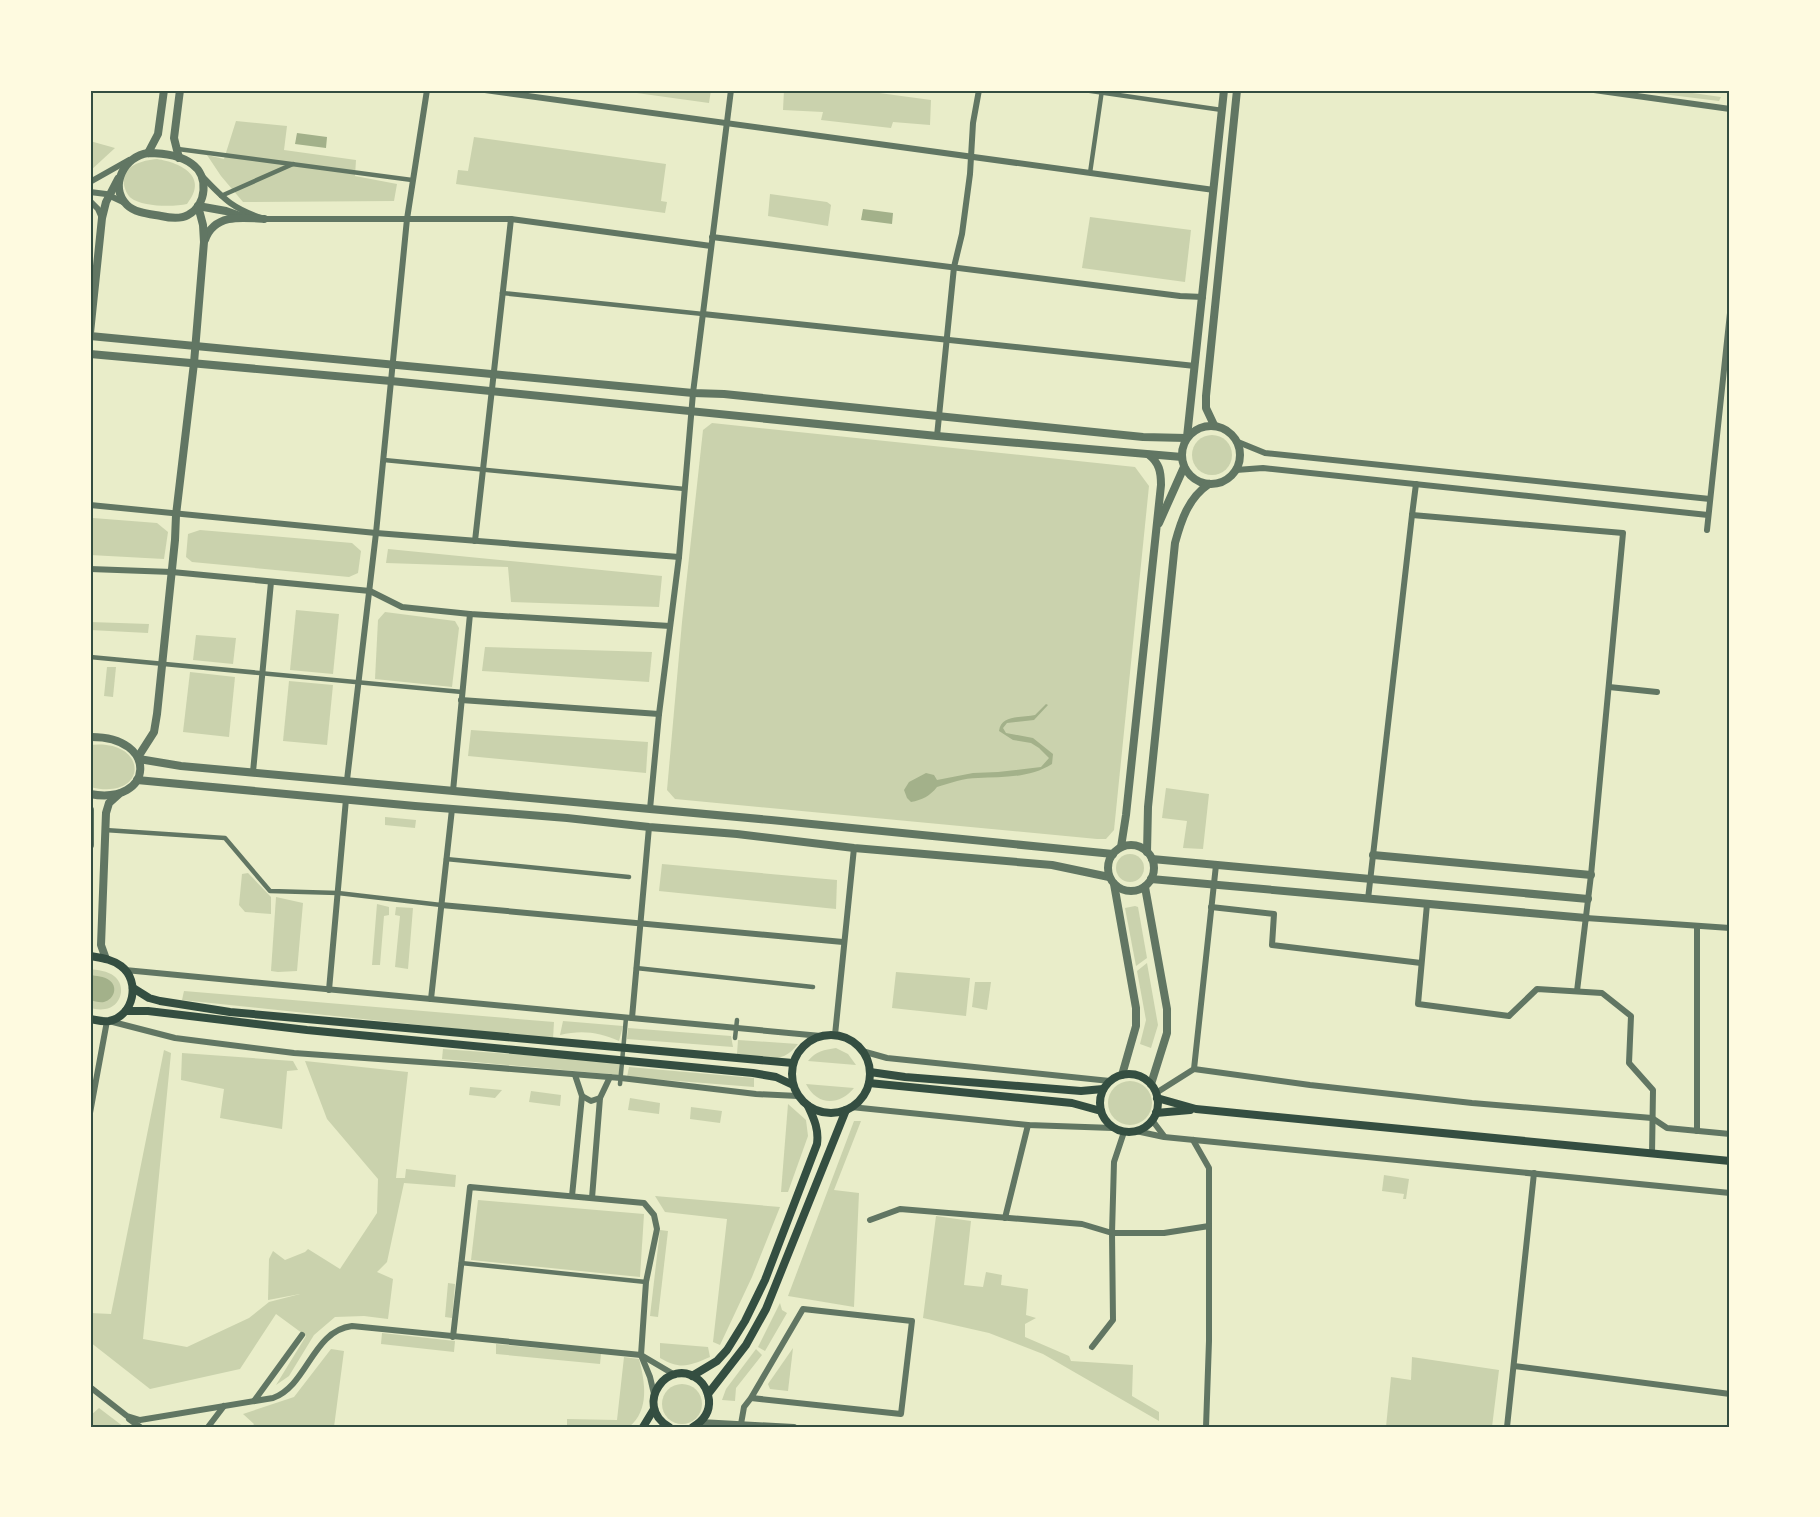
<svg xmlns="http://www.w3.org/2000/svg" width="1820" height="1517" font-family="'Asap Condensed',sans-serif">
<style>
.green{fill:#cad2ad}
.water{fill:#a3b18a}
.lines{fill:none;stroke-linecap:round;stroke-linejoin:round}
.pedestrian{stroke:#617663;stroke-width:4.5}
.minor{stroke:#617663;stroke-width:6}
.tertiary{stroke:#617663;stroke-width:8}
.secondary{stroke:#344e41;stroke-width:8}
.neatline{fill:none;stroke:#344e41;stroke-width:2}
</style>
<rect width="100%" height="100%" fill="#e9edc9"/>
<g class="green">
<path d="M615,90H711L709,103Z"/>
<path d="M784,90H857L931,100L930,125L893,122L891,128L821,120L823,112L783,110Z"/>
<path d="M1630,90H1671L1721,97L1719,101Z"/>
<path d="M236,121L287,126L284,150L356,160L355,176L397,184L394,201L243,202L221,176L207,155L224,159Z"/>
<path d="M474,137L666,164L661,201L667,202L665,213L456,184L458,170L468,171Z"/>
<path d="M90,141L115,148L90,171Z"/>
<path d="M157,159C182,163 209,177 187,204C174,207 142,207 131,198C127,195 125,189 124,185C120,166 143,160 157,159Z"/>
<path d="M770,194L827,202L831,205L828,226L768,216Z"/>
<path d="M1090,217L1191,230L1185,282L1082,268Z"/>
<path d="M712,423L1135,467L1149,486L1114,830L1106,839H1097L675,799L667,790L682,622L703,430Z"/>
<circle cx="1212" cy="455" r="20"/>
<path d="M93,518L157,523L168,532L164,559L90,555V521Z"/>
<path d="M200,530L352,543L361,551L358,573L349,577L192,562L186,557L188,534Z"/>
<path d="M388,549L662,576L659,607L511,602L508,567L386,563Z"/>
<path d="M296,610L339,614L333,674L290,670Z"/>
<path d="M385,612L455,621L459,628L452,687L375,679L378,620Z"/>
<path d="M90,622L149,624L148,633L90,630Z"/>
<path d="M196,635L236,638L233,664L193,660Z"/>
<path d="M485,647L652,652L649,682L482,671Z"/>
<path d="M107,667H116L113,697L104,696Z"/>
<path d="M190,672L235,677L229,737L183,732Z"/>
<path d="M289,681L333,685L327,745L283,741Z"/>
<path d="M471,730L648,742L646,773L468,756Z"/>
<path d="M90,745C150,738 149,802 90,787Z"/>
<path d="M1166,788L1209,794L1203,849L1183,848L1187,821L1162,818Z"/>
<path d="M385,817L416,820L415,828L385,825Z"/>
<circle cx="1130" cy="868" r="14"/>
<path d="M662,864L837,880L836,909L659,891Z"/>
<path d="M248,873L271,897V914L245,912L239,905L242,874Z"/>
<path d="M276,897L303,903L297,971L278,972L271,971Z"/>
<path d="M377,904L389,907V915L384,916L380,965H372Z"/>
<path d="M1135,906L1138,907L1147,958L1136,966L1125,908Z"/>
<path d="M396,907L413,908L408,969L395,967L400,916L395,915Z"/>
<path d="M1147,963L1158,1025L1151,1048L1140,1044L1146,1020L1137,971Z"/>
<path d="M90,969C97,970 108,971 114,976C127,986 121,1007 105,1009C100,1010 95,1009 90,1008Z"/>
<path d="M896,972L970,978L966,1016L892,1008Z"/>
<path d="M975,982H991L987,1010L972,1007Z"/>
<path d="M184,991L554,1022L553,1039L182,1000Z"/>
<path d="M563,1021L623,1026L619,1041C599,1032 581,1030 560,1035Z"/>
<path d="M628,1028L731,1036L733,1047L627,1039Z"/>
<path d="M738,1040L798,1044C780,1067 763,1057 737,1054Z"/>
<path d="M836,1048L848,1054L856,1065L808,1061C816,1051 824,1050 836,1048Z"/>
<path d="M443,1049L619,1062V1075L442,1059Z"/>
<path d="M164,1050L171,1053L143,1339L187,1347L249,1318L269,1302L300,1294L268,1300L269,1259L273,1251L285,1260L305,1252L308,1249L340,1269L377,1213L378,1179L327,1119L305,1061L408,1072L396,1178H405L406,1169L456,1175L455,1187L404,1183L387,1262L377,1272L393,1279L388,1319L364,1316L335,1317L314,1335L289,1376L276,1385L306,1336L276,1314L240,1369L150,1389L90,1342V1313L111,1314Z"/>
<path d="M182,1053L293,1061L298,1070L287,1071L282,1129L220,1118L224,1089L181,1080Z"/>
<path d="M629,1067L754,1078V1087L627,1077Z"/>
<circle cx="1130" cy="1103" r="22"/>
<path d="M806,1084L854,1088C839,1106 817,1106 806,1084Z"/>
<path d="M470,1087L502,1090L495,1098L469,1095Z"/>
<path d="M531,1091L561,1095L560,1106L529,1102Z"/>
<path d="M630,1098L660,1103L659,1114L628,1110Z"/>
<path d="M788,1104L806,1120L808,1136L788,1192H781Z"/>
<path d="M691,1107L722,1111L720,1123L690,1119Z"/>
<path d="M854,1121H861L834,1190L859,1193L854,1307L788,1296Z"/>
<path d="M1384,1175L1409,1179L1406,1199H1403L1404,1194L1382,1191Z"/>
<path d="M655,1196L780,1207L752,1277L720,1345L713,1342L727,1219L665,1212Z"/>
<path d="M478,1200L644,1214L640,1277L471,1260Z"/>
<path d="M936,1216L971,1221L964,1285L983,1287L986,1272L1002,1275L1001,1285L1028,1289L1026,1315L1036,1318L1025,1324V1337L1069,1356L1071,1361L1133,1365L1132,1396L1159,1412V1421L1043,1354L989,1333L923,1318Z"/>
<path d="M660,1230L668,1231L658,1317L650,1316Z"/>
<path d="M448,1283L455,1284L452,1318L445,1317Z"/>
<path d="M780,1303L782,1310L787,1313L765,1351L758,1347Z"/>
<path d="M382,1333L455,1341L454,1352L381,1344Z"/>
<path d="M660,1343L708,1347L710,1357C689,1366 681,1370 660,1358Z"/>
<path d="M496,1344L601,1354L600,1364L496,1354Z"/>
<path d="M793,1348L788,1391L770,1389L768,1384Z"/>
<path d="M331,1349L344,1351L334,1427H252L254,1424L243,1414L294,1397Z"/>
<path d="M756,1349L762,1355L736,1388L735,1401L722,1400L726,1389Z"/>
<path d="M624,1357L639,1359C645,1382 650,1410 629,1427H567V1419L617,1420Z"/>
<path d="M1412,1357L1499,1370L1492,1427H1386L1391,1377L1411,1380Z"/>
<circle cx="682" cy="1404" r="20"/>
<path d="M99,1408L124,1427H90V1416Z"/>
</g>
<g class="water">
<path d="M297,133L327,137L326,148L295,144Z"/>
<path d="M863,209L893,213L892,224L861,220Z"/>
<path d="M1046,704L1048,705L1034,720L1007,723L1003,728L1006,733L1033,738L1053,754L1052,764C1030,778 1003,777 978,778C964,778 950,783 937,787C930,796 922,800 911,802L907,798L904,790L909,782L926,773L934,775L937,780L973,773L998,772L1041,767L1049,758L1039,748L1031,743L1013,740L999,731C1001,714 1022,718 1035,715Z"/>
<path d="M90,975C96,976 104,976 109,980C118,986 115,999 104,1002C100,1003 94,1001 90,1000Z"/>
</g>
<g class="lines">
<g class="pedestrian">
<path d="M1084,90L1222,110"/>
<path d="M178,149L412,180"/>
<path d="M1090,173L1102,90"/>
<path d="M221,196L293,164"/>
<path d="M502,293L703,314"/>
<path d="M384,460L685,489"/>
<path d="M90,657L462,692"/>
<path d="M105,830L225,838L270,891L338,893L441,905"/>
<path d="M446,859L629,877"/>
<path d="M636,968L813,987"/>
<path d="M735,1038L737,1020"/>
<path d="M620,1084L626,1018"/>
<path d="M461,1263L646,1282"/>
</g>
<g class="minor">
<path d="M485,90L1214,190"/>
<path d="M1594,90L1730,109"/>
<path d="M1727,90H1730"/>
<path d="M201,175C224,199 231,208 264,219H511L711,246"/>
<path d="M90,182L129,160"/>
<path d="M90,192L106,194L123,202"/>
<path d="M90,201L98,209L102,218"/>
<path d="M712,237L1180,296L1203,297"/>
<path d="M703,314L1195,366"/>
<path d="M937,436L954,267L962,234L970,174L973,123L979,90"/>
<path d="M1238,442L1265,453L1710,499"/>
<path d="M1236,470L1263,468L1708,515"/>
<path d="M90,505L376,533L679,557"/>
<path d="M1412,515L1416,484"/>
<path d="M1707,530L1730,313"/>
<path d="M475,541L511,219"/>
<path d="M90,569L172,572L370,591L402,607L470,614L670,626"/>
<path d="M1609,687L1657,692"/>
<path d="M461,700L659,714"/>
<path d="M253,772L271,582"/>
<path d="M347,780L376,533L407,219L427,90"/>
<path d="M453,791L470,614"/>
<path d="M650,809L659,714L679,557L693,393L731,90"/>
<path d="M1368,899L1412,515L1623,533L1591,875L1577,991"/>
<path d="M1427,904L1418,1004L1509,1016L1537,989L1602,993L1631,1016L1629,1063L1653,1090L1652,1154"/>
<path d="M441,905L843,942"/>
<path d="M1211,907L1274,914L1272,945L1421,963"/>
<path d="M1586,918L1730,928"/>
<path d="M1697,926V1131"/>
<path d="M125,970L821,1036"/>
<path d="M329,990L346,799"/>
<path d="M431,999L452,809"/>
<path d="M632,1018L649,827"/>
<path d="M109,1021L175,1038L294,1053L463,1065L621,1078L756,1094L798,1096"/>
<path d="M835,1035L854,848"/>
<path d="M862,1051L887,1058L1110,1081"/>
<path d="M1194,1069L1310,1085L1472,1103L1652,1118L1667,1128L1730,1134"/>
<path d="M575,1075L582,1096L591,1101L600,1098L610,1077"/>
<path d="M1156,1093L1194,1069L1216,865"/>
<path d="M851,1107L1028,1125L1113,1128"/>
<path d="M90,1113L107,1021"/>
<path d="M1152,1120L1164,1136"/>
<path d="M1136,1131L1164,1137L1730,1193"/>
<path d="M1193,1140L1209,1168V1341L1206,1427"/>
<path d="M572,1196L582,1096"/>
<path d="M592,1198L600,1098"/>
<path d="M1005,1218L1028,1125"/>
<path d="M870,1220L900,1209L1082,1224L1112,1233H1164L1209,1226"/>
<path d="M453,1337L470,1187L644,1203L654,1215L657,1229L646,1282L641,1355L650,1377L654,1394"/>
<path d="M1092,1347L1113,1320L1112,1233L1114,1162L1124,1132"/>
<path d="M1514,1366L1730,1394"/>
<path d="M90,1387L127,1416L140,1420L273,1398C308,1385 312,1331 352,1326L641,1355L675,1375"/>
<path d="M254,1401L302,1335"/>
<path d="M129,1419L140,1427"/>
<path d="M700,1422L794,1427"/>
<path d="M741,1424L744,1407L751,1398L803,1309L912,1321L901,1414L751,1398"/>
<path d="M208,1427L224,1406"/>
<path d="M1507,1427L1534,1173"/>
</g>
<g class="tertiary">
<path d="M148,153C162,153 180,155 192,164C209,176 207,205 188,215C181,219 170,218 161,216C150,214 135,213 127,205C108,186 125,156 148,153Z"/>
<path d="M148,153L158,134L164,90"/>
<path d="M179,158L174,138L180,90"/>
<path d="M198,206L226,211L243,217"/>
<path d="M205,240C214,214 241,217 264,219"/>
<path d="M90,333L102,218L106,202L118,179"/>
<path d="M90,336L693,393L724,394L1143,437L1186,438"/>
<path d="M90,354L391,381L937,436L1182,457"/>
<path d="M1214,425L1206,408V396L1237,90"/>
<circle cx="1211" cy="455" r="29"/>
<path d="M1187,437L1224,90"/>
<path d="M1159,523L1184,467"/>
<path d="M90,737C160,736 154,806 90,794"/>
<path d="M138,757L154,732L157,714L175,540L176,515L194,363L204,242L203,225L198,206"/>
<path d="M139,759L181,766L771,820L1113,854"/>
<path d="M137,780L415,806L567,818L649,827L737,834L854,848L1052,865L1109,877"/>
<path d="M90,810V845"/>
<circle cx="1131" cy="868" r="23"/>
<path d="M1121,847L1126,815L1161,485C1161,471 1159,463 1149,455"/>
<path d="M1147,852L1148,807L1175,543C1181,521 1188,498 1209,484"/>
<path d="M1373,855L1591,875"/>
<path d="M1152,859L1588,899"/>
<path d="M1151,879L1586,918"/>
<path d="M1114,884L1136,1008V1026L1122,1075"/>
<path d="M1145,887L1167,1009V1033L1151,1084"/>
<path d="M106,959L101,945L106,813L109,803L119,794"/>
</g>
<g class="secondary">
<path d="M90,956C101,958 112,959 121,966C141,981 134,1016 109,1021C103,1022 96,1020 90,1019"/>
<path d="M133,988L149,998L160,1001L230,1012L793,1063"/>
<path d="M126,1011H148L307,1030L753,1073L776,1077L793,1085"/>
<circle cx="831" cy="1074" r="39"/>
<path d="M870,1072L905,1077L1081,1091L1103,1089"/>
<circle cx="1129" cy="1103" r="29"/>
<path d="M869,1083L1072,1103L1101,1111"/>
<path d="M1157,1098L1196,1109L1730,1161"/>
<path d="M1156,1113L1190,1110"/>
<path d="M692,1376L717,1361L727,1350L745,1321L765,1280L817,1144C819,1129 814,1119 808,1106"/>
<path d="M708,1394L746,1345L766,1309L846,1110"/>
<path d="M643,1427L654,1409"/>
<path d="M669,1427C632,1405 669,1355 699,1380C705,1385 708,1392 709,1400C710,1412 703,1421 693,1427"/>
</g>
</g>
<rect width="1820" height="1517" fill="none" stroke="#fefae0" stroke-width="183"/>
<rect x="92" y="92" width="1636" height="1334" class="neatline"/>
</svg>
